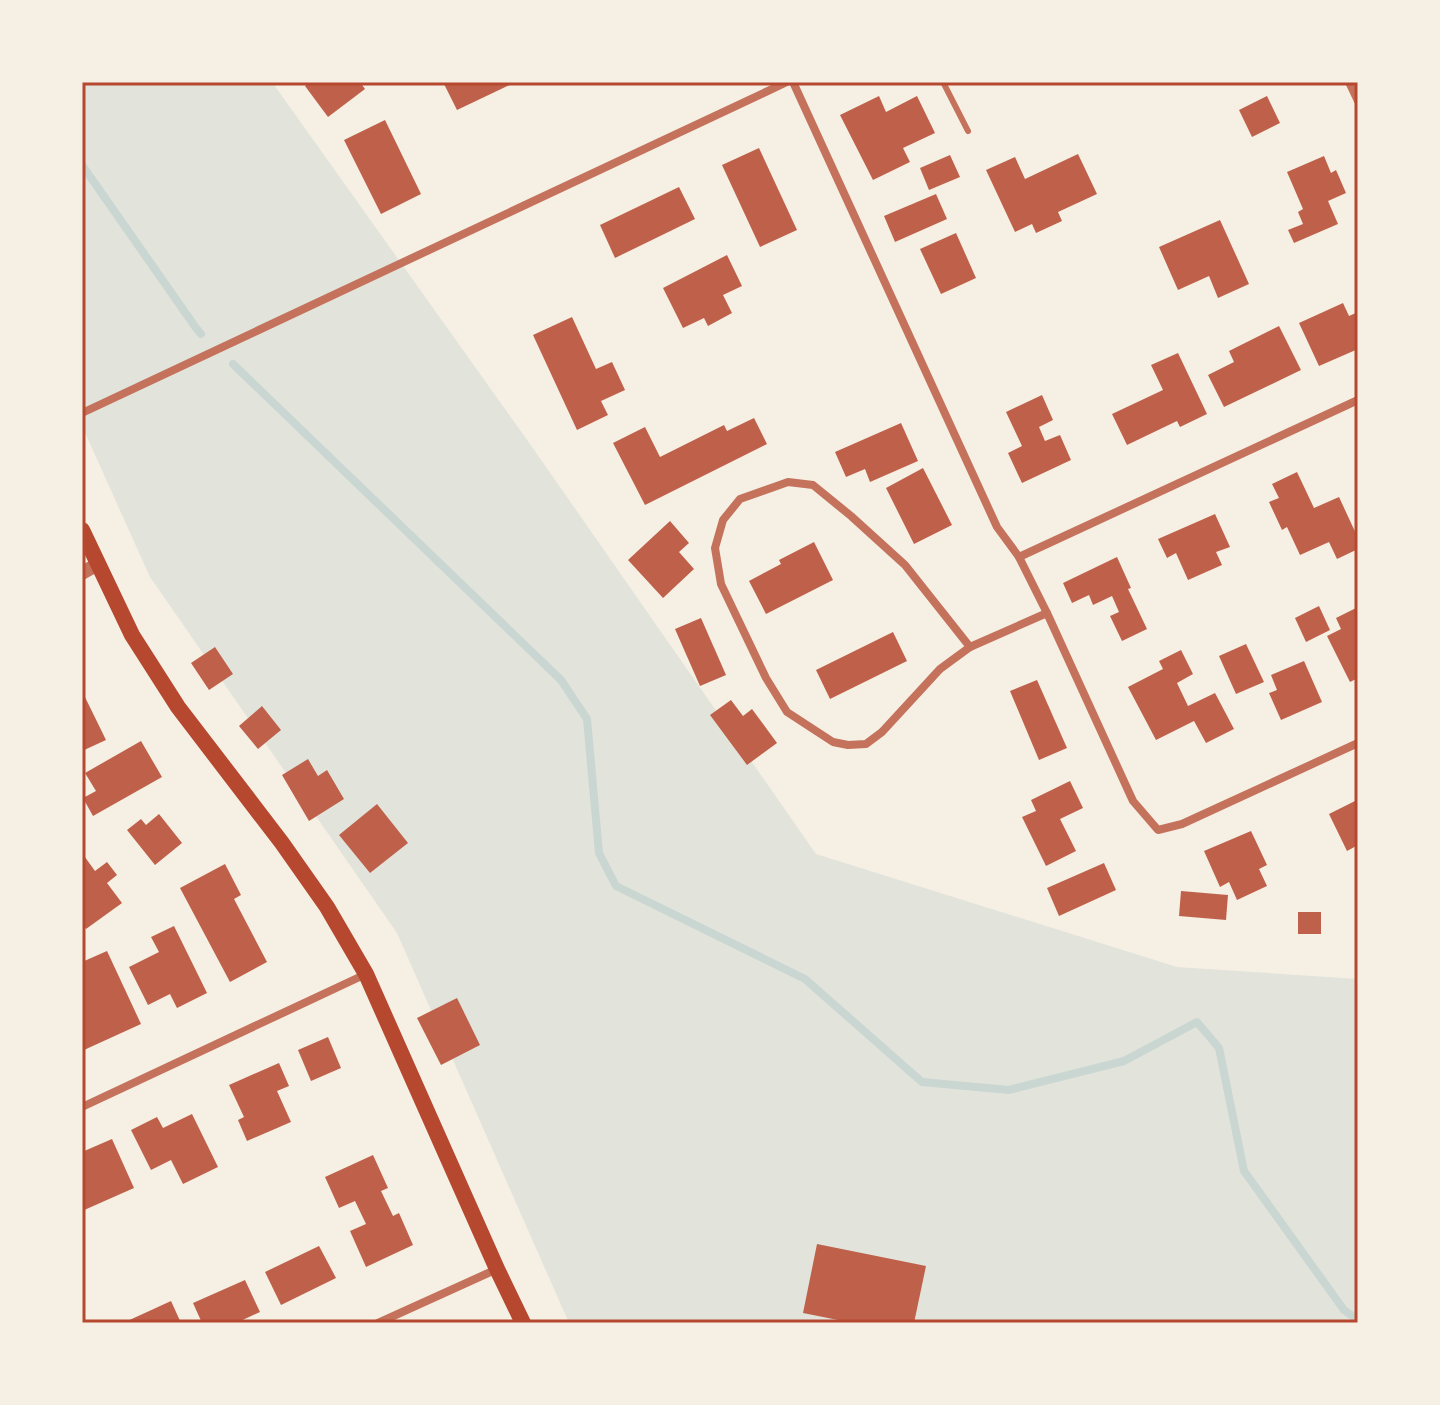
<svg xmlns="http://www.w3.org/2000/svg" width="1440" height="1405" font-family="Spectral,serif">
<style>
.green{fill:#e2e4dc}
.lines{fill:none;stroke-linecap:round;stroke-linejoin:round}
.stream{stroke:#c9d6d2;stroke-width:8}
.building{fill:#bf614a}
.service{stroke:#c5725c;stroke-width:6}
.minor{stroke:#c5725c;stroke-width:8}
.tertiary{stroke:#c5725c;stroke-width:14}
.secondary{stroke:#b5482f;stroke-width:16}
.neatline{fill:none;stroke:#b5482f;stroke-width:3}
</style>
<rect width="100%" height="100%" fill="#f6efe4"/>
<path class="green" d="M82,82H272L530,444L816,854L1177,967L1358,979V1323H569L397,933L150,577L82,426Z"/>
<g class="lines">
<g class="stream">
<path d="M82,165L196,328L201,334"/>
<path d="M233,364L561,680L587,719L599,853L616,886L805,979L922,1082L1009,1090L1124,1061L1197,1022L1219,1048L1244,1171L1344,1310L1358,1320"/>
</g>
</g>
<g class="building">
<path d="M310,82H360L365,89L328,117L305,86Z"/>
<path d="M443,82H516L457,110Z"/>
<path d="M879,96L886,112L917,96L935,133L903,148L910,162L873,180L840,115Z"/>
<path d="M1267,96L1280,123L1252,137L1239,110Z"/>
<path d="M385,120L421,194L381,214L344,140Z"/>
<path d="M759,148L797,230L760,247L722,165Z"/>
<path d="M1078,154L1097,194L1058,212L1062,221L1036,233L1032,224L1015,232L986,170L1015,157L1025,179Z"/>
<path d="M950,155L960,177L929,190L920,168Z"/>
<path d="M1324,156L1331,173L1336,170L1346,193L1328,201L1338,224L1294,243L1288,230L1303,224L1298,212L1303,209L1287,172Z"/>
<path d="M679,187L695,219L615,258L600,225Z"/>
<path d="M936,194L947,219L895,242L884,216Z"/>
<path d="M1220,220L1249,284L1218,298L1209,276L1178,290L1159,247Z"/>
<path d="M956,233L976,278L941,294L920,249Z"/>
<path d="M727,255L742,286L723,295L732,313L708,326L704,318L683,328L663,288Z"/>
<path d="M1343,303L1349,316L1358,312V349L1319,366L1299,323Z"/>
<path d="M572,317L596,369L612,362L625,390L601,401L608,415L577,430L533,335Z"/>
<path d="M1279,326L1301,370L1224,407L1208,375L1234,362L1229,351Z"/>
<path d="M1178,353L1207,414L1180,427L1177,421L1127,445L1112,414L1163,390L1151,365Z"/>
<path d="M1042,395L1053,420L1039,427L1045,441L1060,435L1071,460L1022,483L1008,453L1022,446L1006,412Z"/>
<path d="M754,418L767,444L645,505L613,443L645,427L660,457L724,425L727,431Z"/>
<path d="M901,423L918,461L870,482L865,469L846,477L835,452Z"/>
<path d="M923,468L952,525L914,544L886,488Z"/>
<path d="M1297,472L1314,508L1339,497L1358,538V549L1337,559L1329,542L1300,555L1287,527L1282,530L1269,502L1279,498L1272,484Z"/>
<path d="M1215,514L1230,547L1216,552L1222,565L1188,580L1176,553L1167,558L1158,539Z"/>
<path d="M670,521L689,543L679,552L694,569L663,598L628,560Z"/>
<path d="M814,542L833,580L766,614L749,581L781,564L779,560Z"/>
<path d="M1117,557L1131,588L1128,589L1147,629L1122,641L1110,616L1119,612L1112,596L1093,605L1089,595L1072,603L1063,583Z"/>
<path d="M1319,606L1330,630L1306,642L1295,618Z"/>
<path d="M1358,607V678L1350,682L1327,636L1341,629L1336,618Z"/>
<path d="M701,618L726,675L700,686L675,629Z"/>
<path d="M893,632L907,661L830,699L816,670Z"/>
<path d="M1246,644L1264,682L1236,694L1219,656Z"/>
<path d="M215,647L233,674L209,690L191,663Z"/>
<path d="M1181,650L1193,674L1177,683L1188,706L1215,693L1234,729L1206,743L1194,721L1156,740L1128,687L1163,669L1159,661Z"/>
<path d="M1304,661L1322,702L1281,720L1269,693L1277,690L1271,675Z"/>
<path d="M1037,680L1067,748L1039,760L1010,691Z"/>
<path d="M82,691L106,740L82,751Z"/>
<path d="M731,700L743,716L752,709L777,743L747,765L710,715Z"/>
<path d="M262,706L281,730L258,749L239,726Z"/>
<path d="M141,741L162,777L93,816L83,798L96,791L85,773Z"/>
<path d="M308,759L318,776L327,770L344,799L309,821L282,775Z"/>
<path d="M1070,781L1083,808L1060,819L1076,851L1046,866L1022,817L1036,811L1031,800Z"/>
<path d="M1357,800L1358,845L1347,851L1329,814Z"/>
<path d="M377,804L408,843L370,873L339,835Z"/>
<path d="M159,814L182,843L155,865L127,830L141,819L146,825Z"/>
<path d="M1251,831L1267,865L1259,869L1267,886L1237,900L1229,882L1220,887L1204,851Z"/>
<path d="M82,853L95,871L107,862L117,875L107,883L122,903L86,929L82,923Z"/>
<path d="M1104,863L1116,890L1059,916L1047,888Z"/>
<path d="M225,864L241,895L234,899L267,962L230,982L180,888Z"/>
<path d="M1181,891L1228,895L1226,920L1179,916Z"/>
<rect x="1298" y="912" width="23" height="22"/>
<path d="M174,926L207,993L177,1008L170,994L148,1005L129,967L159,952L151,937Z"/>
<path d="M107,951L141,1024L84,1050L82,1046V995L85,993L82,986V962Z"/>
<path d="M457,998L480,1045L441,1065L417,1018Z"/>
<path d="M328,1037L341,1068L311,1081L298,1050Z"/>
<path d="M279,1063L289,1086L277,1091L291,1122L247,1141L238,1120L244,1117L229,1085Z"/>
<path d="M192,1114L218,1167L183,1184L171,1160L151,1170L131,1130L157,1117L163,1128Z"/>
<path d="M112,1139L134,1188L82,1211V1166L84,1165L82,1152Z"/>
<path d="M373,1155L388,1188L381,1191L393,1216L399,1213L413,1245L366,1267L350,1231L366,1224L355,1201L339,1208L325,1177Z"/>
<path d="M817,1244L926,1266L914,1323H843V1321L803,1313Z"/>
<path d="M319,1246L336,1278L281,1305L265,1272Z"/>
<path d="M245,1280L260,1312L236,1323H202L193,1303Z"/>
<path d="M171,1301L181,1323H123Z"/>
</g>
<g class="lines">
<path class="service" d="M943,82L968,131"/>
<g class="minor">
<path d="M793,82L997,527L1019,557L1047,613L1133,801L1158,830L1182,824L1358,743"/>
<path d="M1349,82L1358,101"/>
<path d="M82,413L787,82"/>
<path d="M788,482L813,485L851,516L905,565L970,647L940,669L882,732L866,744L848,745L833,742L787,712L766,678L721,584L715,548L723,520L740,499Z"/>
<path d="M1019,557L1358,400"/>
<path d="M970,647L1047,613"/>
<path d="M82,1107L366,974"/>
<path d="M378,1323L497,1269"/>
</g>
<path class="tertiary" d="M82,573L98,564"/>
<path class="secondary" d="M82,530L132,635L178,707L282,843L327,907L366,974L497,1269L523,1323"/>
</g>
<rect width="1440" height="1405" fill="none" stroke="#f6efe4" stroke-width="168"/>
<rect x="84" y="84" width="1272" height="1237" class="neatline"/>
</svg>
